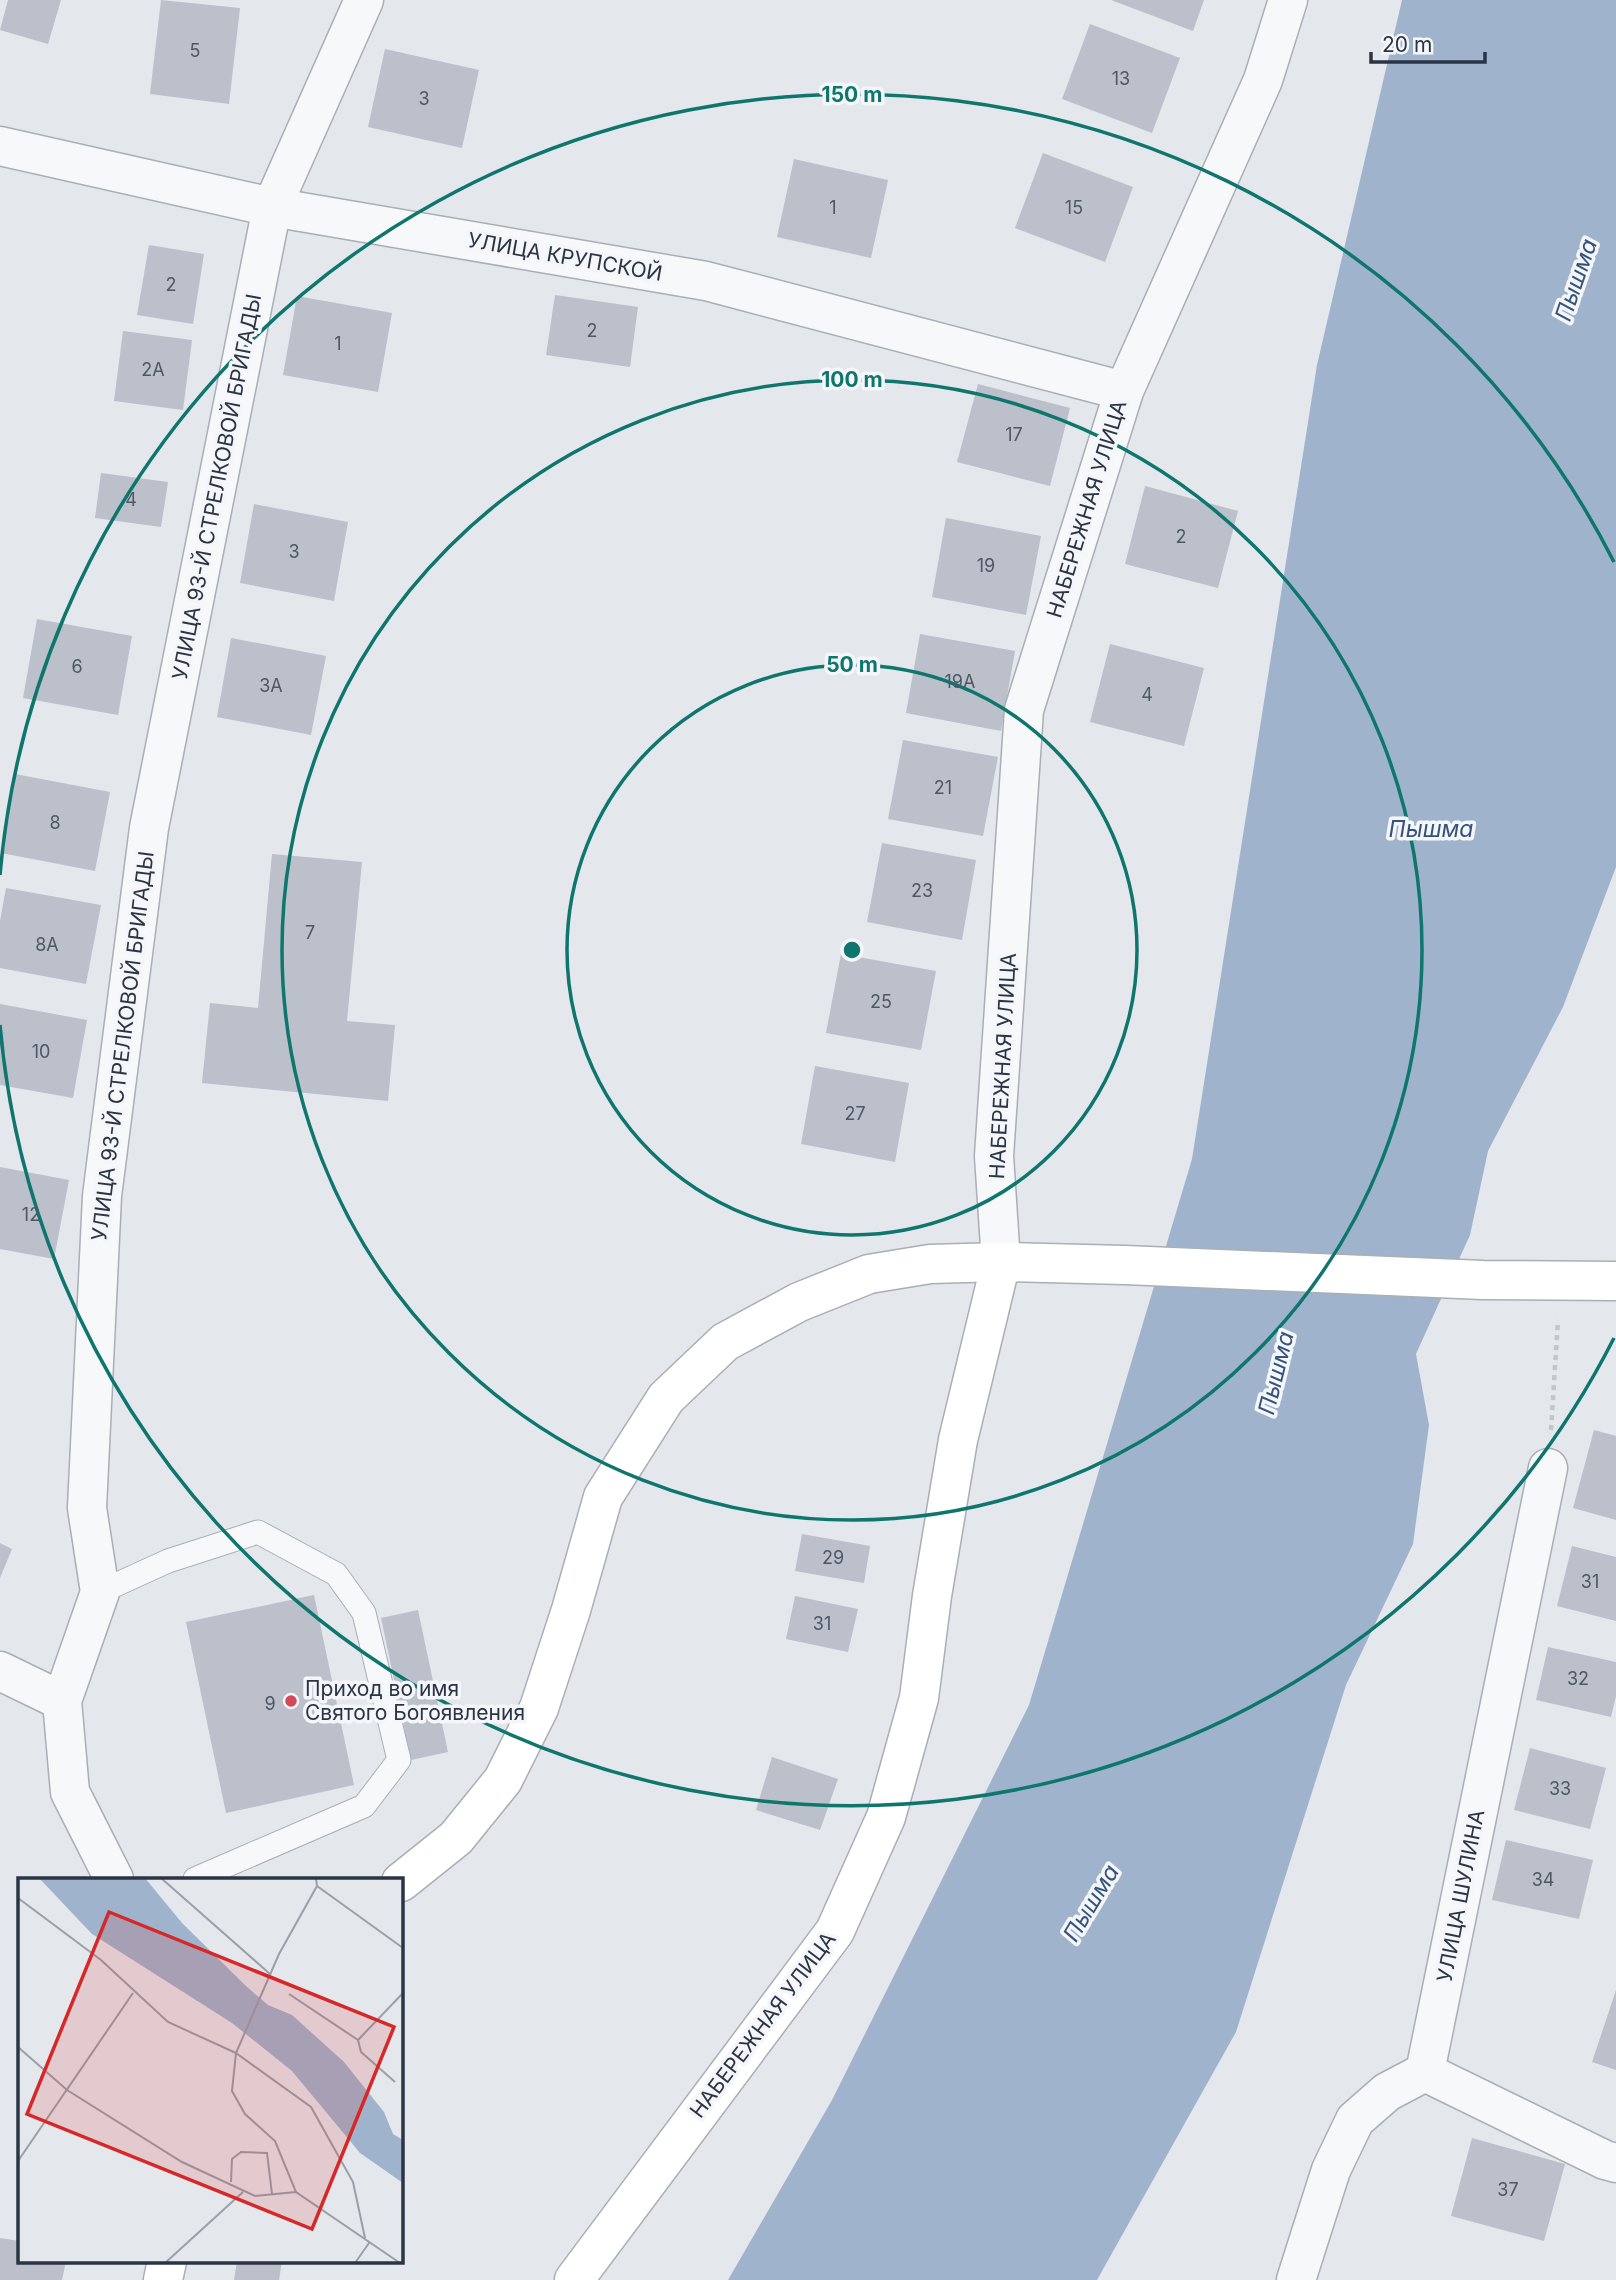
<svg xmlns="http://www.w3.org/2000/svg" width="1616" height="2280" font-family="Inter,sans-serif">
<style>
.water{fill:#9fb4cc}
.building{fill:#bbc0ca}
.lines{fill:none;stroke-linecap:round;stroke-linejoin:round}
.service-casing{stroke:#a9aeb7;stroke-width:25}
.minor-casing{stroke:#a9aeb7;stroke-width:41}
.secondary-casing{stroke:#a9aeb7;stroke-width:41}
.path{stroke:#c2c5cb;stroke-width:4.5;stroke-dasharray:5 5;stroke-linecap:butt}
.service{stroke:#f7f8fa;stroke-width:23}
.minor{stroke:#f7f8fa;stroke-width:38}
.secondary{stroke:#fff;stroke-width:38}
.ring{fill:none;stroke:#0f766e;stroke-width:3.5}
.poi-dot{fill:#d1495b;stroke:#f4f6f9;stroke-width:2.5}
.labels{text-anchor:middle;stroke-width:7;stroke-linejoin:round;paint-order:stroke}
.number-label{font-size:18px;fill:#4f5766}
.street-label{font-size:21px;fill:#2b3445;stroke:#f4f6f9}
.poi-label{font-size:21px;fill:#2b3445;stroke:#f4f6f9;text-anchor:start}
.water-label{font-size:23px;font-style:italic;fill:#34527a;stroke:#f4f6f9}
.inset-road{fill:none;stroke:#9a9fa9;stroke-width:2}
.view{fill:#d62828;fill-opacity:0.15;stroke:#d62828;stroke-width:3.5}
.inset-edge{fill:none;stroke:#2b3445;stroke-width:3.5}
.centre{fill:#0f766e;stroke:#f4f6f9;stroke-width:3.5}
.ring-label{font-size:21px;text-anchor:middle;font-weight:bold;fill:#0f766e;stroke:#f4f6f9;stroke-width:7;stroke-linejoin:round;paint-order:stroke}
</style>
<rect width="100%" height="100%" fill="#e4e7ec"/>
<path class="water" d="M1402,0H1616V867L1563,1007L1488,1151L1470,1235L1416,1354L1429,1425L1413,1544L1346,1685L1236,2032L1097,2280H728L832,2100L1029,1705L1192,1159L1317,365Z"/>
<g class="building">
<path d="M8,0H61L48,44L0,30Z"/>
<path d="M161,0L240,8L229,104L150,94Z"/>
<path d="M1111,0H1204L1193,31Z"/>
<path d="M1090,24L1180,58L1152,133L1062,99Z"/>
<path d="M385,49L479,70L462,148L368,127Z"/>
<path d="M1043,153L1133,187L1105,262L1015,228Z"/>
<path d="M794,159L888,180L871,258L777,237Z"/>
<path d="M149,245L204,254L193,324L137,315Z"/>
<path d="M555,295L638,307L630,367L546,355Z"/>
<path d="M297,296L392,313L378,392L283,375Z"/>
<path d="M123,331L192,340L183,410L114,401Z"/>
<path d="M978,384L1070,408L1050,486L957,462Z"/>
<path d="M101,473L168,482L161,527L95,518Z"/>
<path d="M1145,486L1238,511L1218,588L1125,564Z"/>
<path d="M254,504L348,522L334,601L240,583Z"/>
<path d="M946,518L1041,536L1026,615L932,597Z"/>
<path d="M37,619L132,636L118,715L23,698Z"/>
<path d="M920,634L1015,651L1001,731L906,713Z"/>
<path d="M231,638L326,656L311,735L217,717Z"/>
<path d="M1110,644L1204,668L1184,746L1090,722Z"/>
<path d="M903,740L998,757L983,836L888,819Z"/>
<path d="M15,774L110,792L95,871L1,853Z"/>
<path d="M882,843L976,860L962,940L867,922Z"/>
<path d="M272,854L362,862L347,1021L395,1025L388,1101L202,1083L210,1003L258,1008Z"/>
<path d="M6,888L101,905L86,984L0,968V921Z"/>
<path d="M841,954L936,971L921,1050L826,1033Z"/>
<path d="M0,1004L87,1020L73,1098L0,1085Z"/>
<path d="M815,1066L909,1083L895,1162L801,1144Z"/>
<path d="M0,1167L69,1180L54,1259L0,1249Z"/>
<path d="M1594,1430L1616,1436V1520L1573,1508Z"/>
<path d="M802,1534L870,1546L864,1583L795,1571Z"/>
<path d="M0,1543L12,1549L0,1578Z"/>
<path d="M1572,1546L1616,1557V1621L1557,1606Z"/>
<path d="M314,1595L354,1785L226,1813L186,1622Z"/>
<path d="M795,1596L858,1609L848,1652L786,1639Z"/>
<path d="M418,1610L448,1752L411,1760L381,1618Z"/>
<path d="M1548,1647L1616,1662V1696L1611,1717L1536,1700Z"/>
<path d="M1530,1748L1606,1768L1590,1829L1514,1810Z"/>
<path d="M772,1757L838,1779L820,1830L756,1810Z"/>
<path d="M1506,1840L1593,1860L1579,1919L1492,1900Z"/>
<path d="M1616,1990V2070L1592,2062Z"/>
<path d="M1472,2138L1565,2164L1544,2241L1451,2216Z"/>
<path d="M0,2238L19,2241V2261H66L62,2280H0Z"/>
<path d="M237,2261H282L279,2280H234Z"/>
</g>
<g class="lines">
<defs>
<path id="service" d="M100,1592L168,1561L258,1532L336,1574L364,1613L399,1760L364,1806L195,1879"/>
<g id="minor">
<path d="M0,146L272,207L706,281L1124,391"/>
<path d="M1001,1262L994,1156L1024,710L1124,391L1263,80L1288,0"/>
<path d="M0,1671L62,1701"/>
<path d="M114,1879L70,1792L62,1701L100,1592L87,1508L102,1196L149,828L272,207L364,0"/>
<path d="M1425,2072L1605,2160L1616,2163"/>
<path d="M1296,2280L1331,2170L1355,2120L1387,2092L1425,2072L1548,1468"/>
</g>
<g id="secondary">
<path d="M401,1882L456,1838L503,1780L539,1708L571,1610L603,1497L666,1398L725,1342L799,1302L869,1274L930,1264L1001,1262L1125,1265L1483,1280L1616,1281"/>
<path d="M163,2280L167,2261"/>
<path d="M574,2280L835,1931L886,1817L919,1698L932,1596L958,1440L1001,1262"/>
</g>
</defs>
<use href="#service" class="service-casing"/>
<use href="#minor" class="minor-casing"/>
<use href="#secondary" class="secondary-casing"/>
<path class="path" d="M1551,1430L1558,1320"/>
<use href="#service" class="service"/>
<use href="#minor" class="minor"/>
<use href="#secondary" class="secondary"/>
</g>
<g class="ring">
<circle cx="852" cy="950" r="285"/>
<circle cx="852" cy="950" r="570"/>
<path d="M1614 1338A855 855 0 0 1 0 1025M0 875A855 855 0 0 1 1614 562"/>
</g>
<circle class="poi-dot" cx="291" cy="1701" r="7"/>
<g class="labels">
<g class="number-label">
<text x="195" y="57">5</text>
<text x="1121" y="85">13</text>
<text x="424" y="105">3</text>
<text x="833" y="214">1</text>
<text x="1074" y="214">15</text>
<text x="171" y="291">2</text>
<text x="592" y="337">2</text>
<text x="338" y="350">1</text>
<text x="153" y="376">2А</text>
<text x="1014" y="441">17</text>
<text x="131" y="506">4</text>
<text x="1181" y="543">2</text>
<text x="294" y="558">3</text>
<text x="986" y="572">19</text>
<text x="77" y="673">6</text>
<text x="960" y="688">19А</text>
<text x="271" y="692">3А</text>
<text x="1147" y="701">4</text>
<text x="943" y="794">21</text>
<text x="55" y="829">8</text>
<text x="922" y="897">23</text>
<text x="310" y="939">7</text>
<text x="47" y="951">8А</text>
<text x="881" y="1008">25</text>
<text x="41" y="1058">10</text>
<text x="855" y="1120">27</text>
<text x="31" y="1221">12</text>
<text x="833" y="1564">29</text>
<text x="1590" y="1588">31</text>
<text x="822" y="1630">31</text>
<text x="1578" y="1685">32</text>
<text x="270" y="1710">9</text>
<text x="1560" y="1795">33</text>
<text x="1543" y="1886">34</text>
<text x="1508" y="2196">37</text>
</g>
<g class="street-label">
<text transform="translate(565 257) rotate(10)" y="7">УЛИЦА КРУПСКОЙ</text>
<text transform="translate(217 487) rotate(-79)" y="7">УЛИЦА 93-Й СТРЕЛКОВОЙ БРИГАДЫ</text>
<text transform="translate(1087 509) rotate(-73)" y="7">НАБЕРЕЖНАЯ УЛИЦА</text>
<text transform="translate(123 1046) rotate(-83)" y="7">УЛИЦА 93-Й СТРЕЛКОВОЙ БРИГАДЫ</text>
<text transform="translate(1003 1066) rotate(-87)" y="7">НАБЕРЕЖНАЯ УЛИЦА</text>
<text transform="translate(1461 1896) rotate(-79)" y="7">УЛИЦА ШУЛИНА</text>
<text transform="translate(763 2025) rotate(-53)" y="7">НАБЕРЕЖНАЯ УЛИЦА</text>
</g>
<g class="poi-label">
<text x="305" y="1696">Приход во имя<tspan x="305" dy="24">Святого Богоявления</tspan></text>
</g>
<g class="water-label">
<text transform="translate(1576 280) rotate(-71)" y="8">Пышма</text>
<text x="1431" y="837">Пышма</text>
<text transform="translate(1276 1373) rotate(-76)" y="8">Пышма</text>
<text transform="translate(1091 1903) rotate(-59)" y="8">Пышма</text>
</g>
</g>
<g transform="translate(18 1878)">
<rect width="385" height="385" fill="#e4e7ec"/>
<path d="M21,0H127L164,45L228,108L250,127L274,137L326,184L366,234L375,256L385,262V305L342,275L274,193L214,145L74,56Z" fill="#9fb4cc"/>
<path class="inset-road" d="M143,0L252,96M298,0L299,8L261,76L218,175L214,213L227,236L257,263L278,314L382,385M299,8L385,70M0,20L83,82L150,144L218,175M271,116L340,162L343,174L377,204M340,162L385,115M0,169L49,212L164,284L237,318L278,314M218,175L293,229L335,304L347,360M0,283L115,115M213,304L214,281L223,274L249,275L254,316M147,385L225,314M337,385L351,365"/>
<path class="view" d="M91,34L376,149L294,351L9,236Z"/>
<rect width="385" height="385" class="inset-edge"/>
</g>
<circle cx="852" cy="950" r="10" class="centre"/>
<g class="ring-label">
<text x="852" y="102">150 m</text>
<text x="852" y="387">100 m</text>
<text x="852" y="672">50 m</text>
</g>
<path d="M1371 52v10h114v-10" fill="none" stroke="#2b3445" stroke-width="3.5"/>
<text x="1382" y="52" font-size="21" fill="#2b3445" stroke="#f4f6f9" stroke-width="5" paint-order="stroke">20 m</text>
</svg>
